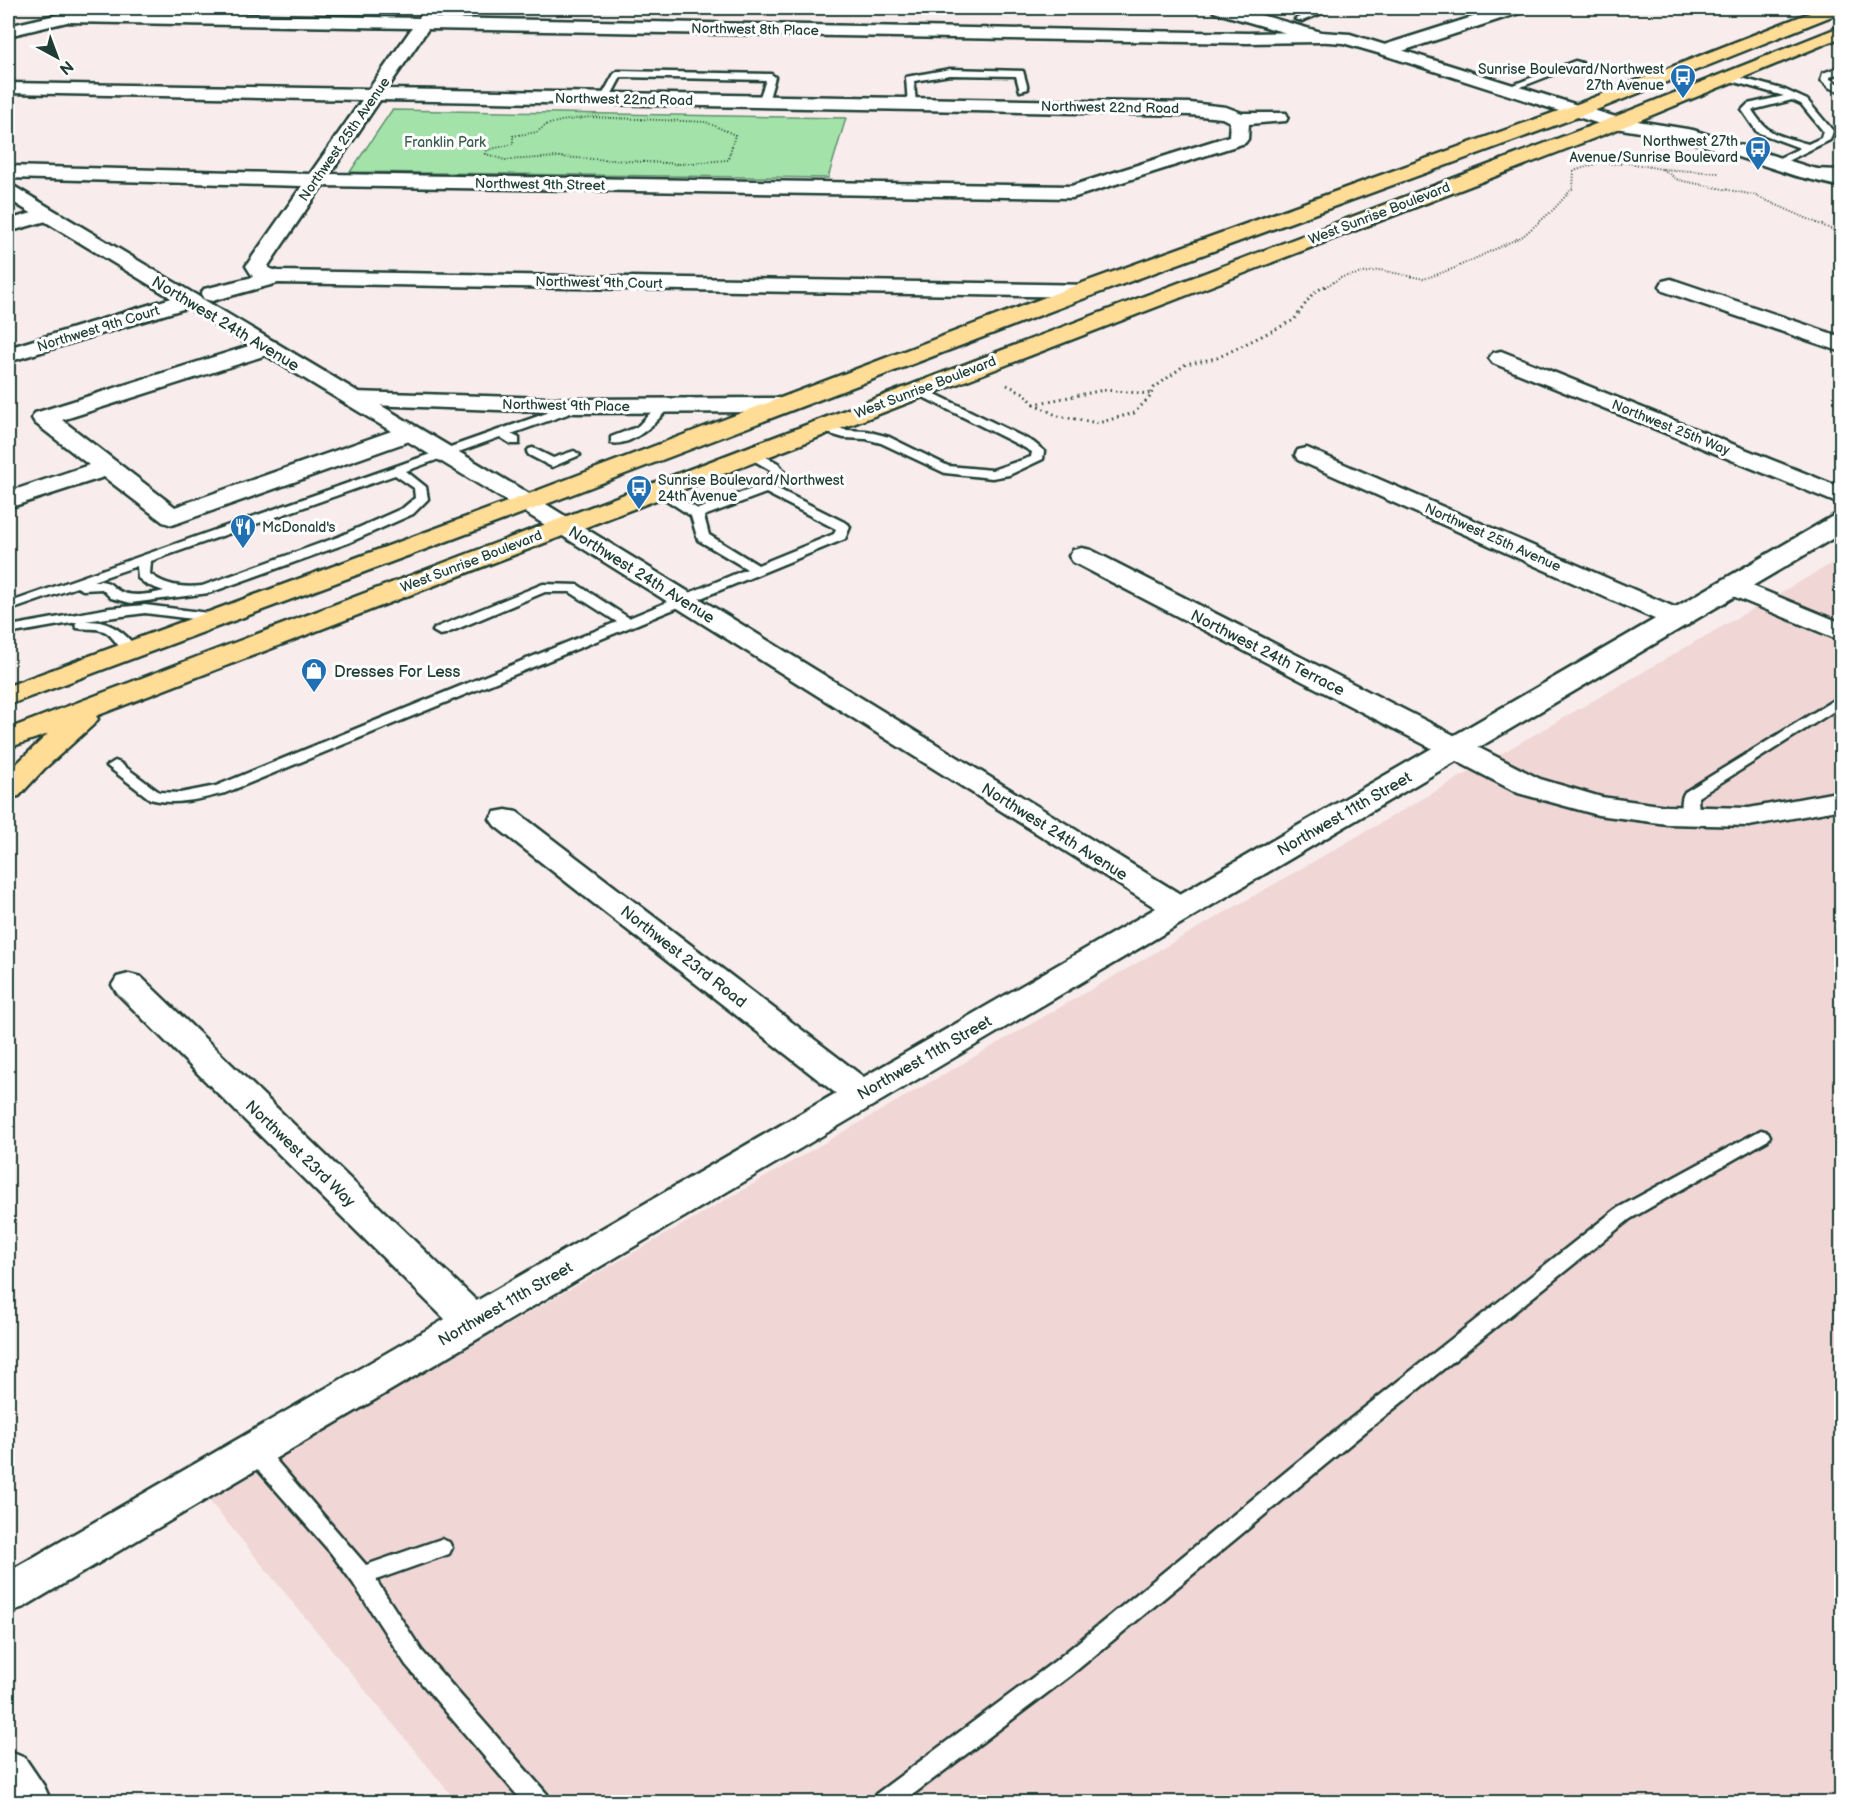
<svg xmlns="http://www.w3.org/2000/svg" width="1849" height="1810" font-family="'Balsamiq Sans',sans-serif">
<style>
.built{fill:#f0d7d6}
.green{fill:#a3e2a9;stroke:#61906e;stroke-width:1.5}
.lines{fill:none;stroke-linecap:round;stroke-linejoin:round}
.service-casing{stroke:#1f3d34;stroke-width:5}
.minor-casing{stroke:#1f3d34;stroke-width:5}
.tertiary-casing{stroke:#1f3d34;stroke-width:5}
.primary-casing{stroke:#1f3d34;stroke-width:5}
.path-far1{stroke:#1f3d34;stroke-width:2;stroke-dasharray:1 2;stroke-linecap:butt}
.path{stroke:#1f3d34;stroke-width:3;stroke-dasharray:1.5 4;stroke-linecap:butt}
.service{fill:#fff;fill-rule:evenodd}
.minor{fill:#fff;fill-rule:evenodd}
.tertiary{fill:#fff;fill-rule:evenodd}
.primary{fill:#ffdd96;fill-rule:evenodd}
.labels{text-anchor:middle;stroke-width:6;stroke-linejoin:round;paint-order:stroke}
.far-street-label{font-size:14px;fill:#1f3d34;stroke:#fff}
.far-poi-label{font-size:14px;fill:#1f3d34;stroke:#fff;text-anchor:end}
.far-park-label{font-size:14px;fill:#395e4b;stroke:#fff}
.street-label{font-size:16px;fill:#1f3d34;stroke:#fff}
.poi-label{font-size:16px;fill:#1f3d34;stroke:#fff;text-anchor:start}
</style>
<rect width="100%" height="100%" fill="#f8edec"/>
<filter id="ink" filterUnits="userSpaceOnUse"><feTurbulence type="fractalNoise" baseFrequency=".0167" numOctaves="2"/><feDisplacementMap in="SourceGraphic" scale="12" xChannelSelector="R" yChannelSelector="G"/><feConvolveMatrix kernelMatrix="1 2 1 2 8 2 1 2 1" color-interpolation-filters="sRGB"/></filter>
<g filter="url(#ink)">
<path class="built" d="M1841,558V1802H457L207,1498Z"/>
<path class="green" d="M392,110L846,118L828,178L350,172Z"/>
<g class="lines">
<defs>
<g id="service">
<path d="M179,8H211C203,13 194,10 185,12C177,15 175,21 166,21V17Z"/>
<path d="M1321,8L1333,9L1302,21L1295,19Z"/>
<path d="M1575,61L1582,63L1513,90L1505,88Z"/>
<path d="M1842,66V72L1830,77V79L1842,86V92L1830,88L1821,80L1823,73Z"/>
<path d="M950,69L1023,71L1028,89L1020,91L1016,76L950,75L914,81L916,104L908,106L906,77Z"/>
<path d="M618,71L771,74L775,77L768,102L763,105L758,102L766,80L621,77L608,101H602L600,99L614,74Z"/>
<path d="M1727,74L1785,90L1807,100L1833,131L1830,140L1779,165H1773V161L1800,148L1757,132L1742,110L1748,104L1784,96L1724,79L1723,77ZM1792,100L1801,104L1823,131L1821,138L1808,144C1779,135 1769,137 1752,110Z"/>
<path d="M1812,169L1842,170V176L1809,174V170Z"/>
<path d="M919,386L1033,442L1044,451L1043,459L1009,475L992,478L945,473L881,443L866,439L844,438L817,430L815,427L821,423L845,430L866,431L889,437L948,466L992,470L1031,457L1032,452L1025,448L915,393L913,390Z"/>
<path d="M665,401L671,405C658,421 633,447 611,443V437L637,427L661,402Z"/>
<path d="M578,402L582,403V409L511,434L519,438V444H511L500,437L406,471L426,487L428,499L413,514L348,543L209,593L131,603L111,598L102,589L83,590L77,587L8,611V603ZM395,475L414,488L415,498L403,508L338,537L202,586C182,588 166,586 150,574L151,561ZM137,566L138,578L147,585L164,591C151,594 136,597 124,593C109,588 115,580 93,581Z"/>
<path d="M533,448L553,458L574,451L580,455L552,467L529,455L527,452L529,449Z"/>
<path d="M752,450L778,463L784,471L774,487L848,524L850,527L845,539L225,793C201,799 175,806 150,799L107,766L115,761L120,763L159,792L180,793L216,786L617,622L570,592H545L445,634L440,635L433,631L435,628L543,584L578,585L629,618L747,569L698,540L691,516L651,490L653,487H661L698,509L762,485L772,471L748,457L746,454ZM766,493L836,529L834,534L758,565L709,535L704,516Z"/>
<path d="M145,605L216,614L223,618L216,622L145,613L85,621C109,620 124,631 138,650L131,654C120,652 115,638 106,632C97,627 87,630 77,628L75,625L77,622L8,634V626H10L110,608Z"/>
<path d="M1842,695V706L1698,797L1699,816L1691,821L1685,819C1681,813 1680,798 1685,792Z"/>
<path d="M1761,1130L1768,1132L1770,1136L1768,1140L1630,1219L1365,1432L1071,1675L903,1802H873L876,1794L1055,1661L1349,1420L1616,1209Z"/>
<path d="M254,1442L262,1444L366,1565L441,1539L449,1542L452,1548L449,1554L376,1580L422,1651L547,1794L550,1802H523L406,1665L353,1583L331,1553L246,1456L243,1450L246,1444Z"/>
</g>
<g id="minor">
<path d="M86,8H94L96,12L419,18L426,8H438L440,11L435,18L1247,33L1320,32L1326,33L1329,37L1326,41L1320,42L1247,43L428,29L387,89L1190,103L1226,107L1242,113H1286L1288,117L1286,121L1249,124L1248,139L1245,143L1072,198L322,186L268,266L270,269L278,271L1093,285L1096,290L1093,295L1085,297L278,283L212,301L204,299L201,294L204,289L253,277L246,266L302,186L8,178V166L310,174L362,100L8,93V83L369,89L412,28L67,22L8,36V26ZM380,100L1190,115L1222,118L1230,122L1229,136L1071,186L330,174Z"/>
<path d="M1501,8H1524L1522,12L1393,54H1381L1378,50L1381,46Z"/>
<path d="M46,209L53,211L56,215L53,219L8,232V220Z"/>
<path d="M1671,279L1842,337V352L1663,291L1660,286L1663,281Z"/>
<path d="M188,293L196,295L199,300L196,305L8,362V348Z"/>
<path d="M268,340L276,342L279,347L276,352L62,420L175,507L400,428L409,426L418,428L421,433L418,438L172,525L163,522L104,477L8,508V492L89,465L35,423L32,418L35,413Z"/>
<path d="M1501,351L1842,488V505L1493,363L1489,358L1493,353Z"/>
<path d="M354,392L578,399L778,398L786,400L790,405L786,410L778,412L578,413L346,404L342,399L346,394Z"/>
<path d="M1307,448L1688,613L1692,619L1688,625L1678,627L1668,625L1298,460L1295,455L1298,450Z"/>
<path d="M1082,548L1091,550L1540,779L1601,797L1667,806L1749,808L1842,791V809L1749,826L1667,824L1598,815L1518,793L1073,562L1069,556L1073,550Z"/>
<path d="M1733,578L1842,623V641L1723,592L1719,586L1723,580Z"/>
<path d="M506,810L517,812L874,1085L879,1094L874,1103L861,1106L848,1103L495,826L490,819L495,812Z"/>
<path d="M129,974L141,977L487,1311L493,1322L487,1333L473,1337L459,1333L117,993L112,985L117,977Z"/>
<path d="M8,1751L25,1758L44,1786L51,1802H8Z"/>
</g>
<g id="tertiary">
<path d="M1212,8H1236L1321,32L1350,34L1619,118L1693,130L1809,167L1842,175V187L1796,176L1683,139L1609,127L1381,54L1343,43L1314,41L1214,12Z"/>
<path d="M8,185L15,187L536,498L1180,894L1833,516L1842,514V533L24,1607L8,1613V1572L1156,908L518,508L8,199Z"/>
</g>
<g id="primary">
<path d="M1822,8H1842V12L1586,114L1093,295L536,508L8,705V686L518,498L1077,285L1572,106Z"/>
<path d="M1842,26V37L1623,127L96,716L98,719L93,725L44,769L19,796L8,798V772L48,734L8,748V729L1609,119Z"/>
</g>
</defs>
<use href="#service" class="service-casing"/>
<use href="#minor" class="minor-casing"/>
<use href="#tertiary" class="tertiary-casing"/>
<use href="#primary" class="primary-casing"/>
<g class="path-far1">
<path d="M590,117L706,122L735,135L728,160L681,164L559,157L505,160L486,154L487,150L513,144V136L537,132L546,125L561,121Z"/>
<path d="M1622,162L1662,169L1719,173"/>
<path d="M1662,169L1678,180L1754,195L1842,234"/>
<path d="M1325,287L1342,277L1380,270L1424,279L1455,268L1523,236L1553,210L1573,188L1574,171L1598,163L1621,164L1627,152L1626,149"/>
</g>
<g class="path">
<path d="M1007,385L1024,393L1034,404L1058,416L1098,423L1134,413L1149,398L1154,388L1186,364L1217,358L1294,320L1313,293L1327,285"/>
<path d="M1034,404L1104,390L1151,394"/>
</g>
<use href="#service" class="service"/>
<use href="#minor" class="minor"/>
<use href="#tertiary" class="tertiary"/>
<use href="#primary" class="primary"/>
</g>
</g>
<defs>
<symbol id="bus-pin" viewBox="-11 -11 22 30"><path d="M0 17L-7.5 6A9.5 9.5 0 1 1 7.5 6Z" fill="#1f6fb2" stroke="#fff"/><path d="M-5-6H5V4H4V6H2V4H-2V6H-4V4H-5ZM-3.5-4V0h7V-4ZM-3.5 1.2v1.5H-2V1.2ZM2 1.2v1.5H3.5V1.2Z" fill="#fff"/></symbol>
<symbol id="restaurant-pin" viewBox="-11 -11 22 30"><path d="M0 17L-7.5 6A9.5 9.5 0 1 1 7.5 6Z" fill="#1f6fb2" stroke="#fff"/><path d="M-5-6h1v4h1v-4h1v4h1v-4h1v5L-1.5 .5V6h-2V.5L-5-1ZM5-6V6H3V1.5H1.5Q1.5-4 5-6Z" fill="#fff"/></symbol>
<symbol id="shop-pin" viewBox="-11 -11 22 30"><path d="M0 17L-7.5 6A9.5 9.5 0 1 1 7.5 6Z" fill="#1f6fb2" stroke="#fff"/><path d="M-5-2.5h2.3a2.7 3.5 0 0 1 5.4 0H5L5.5 6h-11ZM-1.5-2.5h3a1.5 2.3 0 0 0-3 0Z" fill="#fff"/></symbol>
</defs>
<g fill-rule="evenodd">
<use href="#bus-pin" x="1668" y="62" width="30" height="40"/>
<use href="#bus-pin" x="1743" y="134" width="30" height="40"/>
<use href="#bus-pin" x="624" y="473" width="30" height="40"/>
<use href="#restaurant-pin" x="228" y="512" width="30" height="40"/>
<use href="#shop-pin" x="299" y="656" width="30" height="40"/>
</g>
<g class="labels">
<g class="far-street-label">
<text transform="translate(755 29) rotate(1)" y="5">Northwest 8th Place</text>
<text transform="translate(624 99) rotate(1)" y="5">Northwest 22nd Road</text>
<text transform="translate(1110 107) rotate(1)" y="5">Northwest 22nd Road</text>
<text transform="translate(344 139) rotate(-55)" y="5">Northwest 25th Avenue</text>
<text transform="translate(540 184) rotate(1)" y="5">Northwest 9th Street</text>
<text transform="translate(1379 213) rotate(-21)" y="5">West Sunrise Boulevard</text>
<text transform="translate(599 282) rotate(1)" y="5">Northwest 9th Court</text>
<text transform="translate(98 328) rotate(-17)" y="5">Northwest 9th Court</text>
<text transform="translate(925 387) rotate(-21)" y="5">West Sunrise Boulevard</text>
<text transform="translate(566 405) rotate(1)" y="5">Northwest 9th Place</text>
<text transform="translate(1671 427) rotate(22)" y="5">Northwest 25th Way</text>
<text transform="translate(1493 537) rotate(24)" y="5">Northwest 25th Avenue</text>
<text transform="translate(471 561) rotate(-21)" y="5">West Sunrise Boulevard</text>
</g>
<g class="far-poi-label">
<text x="1664" y="74">Sunrise Boulevard/Northwest<tspan x="1664" dy="16">27th Avenue</tspan></text>
<text x="1738" y="146">Northwest 27th<tspan x="1738" dy="16">Avenue/Sunrise Boulevard</tspan></text>
<text x="658" y="485" text-anchor="start">Sunrise Boulevard/Northwest<tspan x="658" dy="16">24th Avenue</tspan></text>
<text x="262" y="532" text-anchor="start">McDonald's</text>
</g>
<g class="far-park-label">
<text x="445" y="147">Franklin Park</text>
</g>
<g class="street-label">
<text transform="translate(226 323) rotate(31)" y="6">Northwest 24th Avenue</text>
<text transform="translate(642 574) rotate(32)" y="6">Northwest 24th Avenue</text>
<text transform="translate(1268 652) rotate(27)" y="6">Northwest 24th Terrace</text>
<text transform="translate(1344 813) rotate(-30)" y="6">Northwest 11th Street</text>
<text transform="translate(1055 831) rotate(32)" y="6">Northwest 24th Avenue</text>
<text transform="translate(684 956) rotate(38)" y="6">Northwest 23rd Road</text>
<text transform="translate(924 1057) rotate(-30)" y="6">Northwest 11th Street</text>
<text transform="translate(301 1153) rotate(44)" y="6">Northwest 23rd Way</text>
<text transform="translate(505 1303) rotate(-30)" y="6">Northwest 11th Street</text>
</g>
<g class="poi-label">
<text x="334" y="677">Dresses For Less</text>
</g>
</g>
<rect width="1849" height="1810" fill="none" stroke="#fff" stroke-width="30"/>
<rect x="15" y="15" width="1819" height="1780" fill="none" stroke="#1f3d34" stroke-width="2" filter="url(#ink)"/>
<g transform="translate(57 57) rotate(139)" stroke="#ffffff" stroke-width="4.5" paint-order="stroke">
<path d="M0-4.5L10 22L0 15L-10 22Z" fill="#1f3d34"/>
<text y="-9" font-size="16" font-weight="bold" text-anchor="middle" fill="#1f3d34">N</text>
</g>
</svg>
